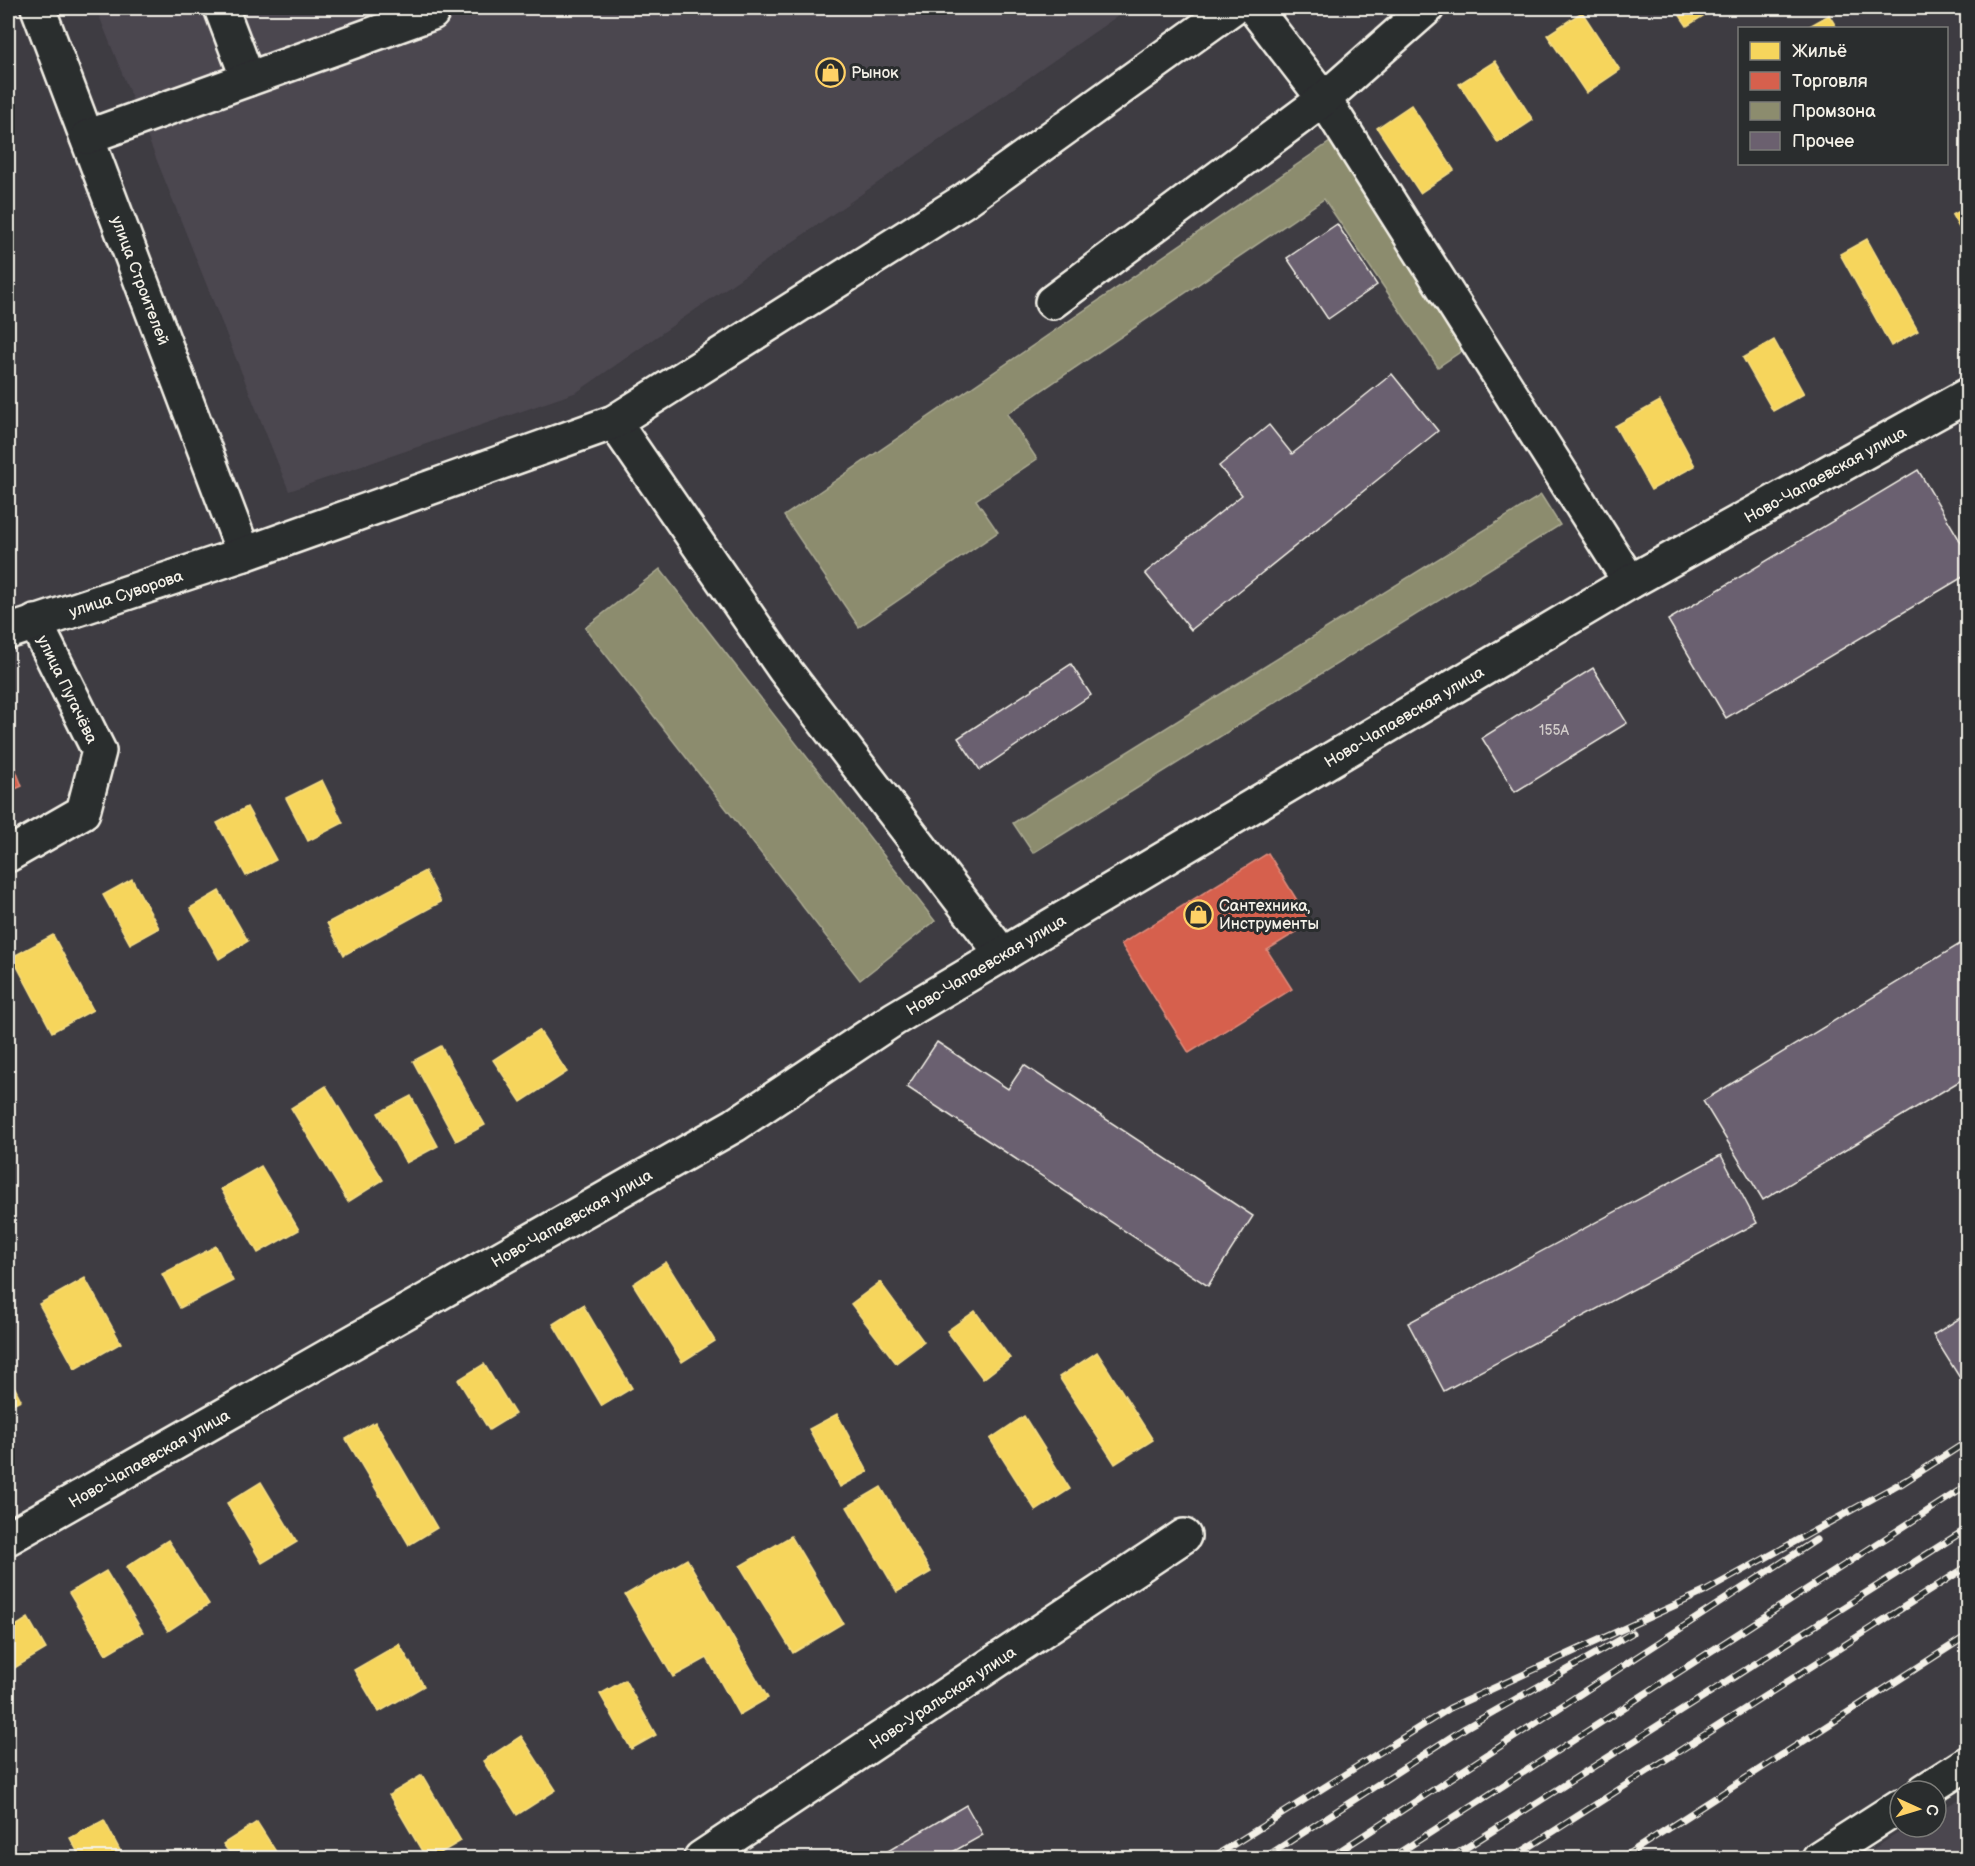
<svg xmlns="http://www.w3.org/2000/svg" width="1975" height="1866" font-family="'Balsamiq Sans',sans-serif">
<style>
.built{fill:#4c4750}
.homes{fill:#f6d55c;stroke:#f5dd86;stroke-width:1.5}
.shops{fill:#d6604d;stroke:#df8c7c;stroke-width:1.5}
.industry{fill:#8c8c6e;stroke:#abaa93;stroke-width:1.5}
.building{fill:#6b606f;stroke:#f4f1e8;stroke-width:1.5}
.lines{fill:none;stroke-linecap:round;stroke-linejoin:round}
.minor-casing{stroke:#f4f1e8;stroke-width:38}
.major-casing{stroke:#f4f1e8;stroke-width:38}
.minor{stroke:#2a2d2e;stroke-width:33}
.major{stroke:#2a2d2e;stroke-width:33}
.rail-casing{stroke:#f4f1e8;stroke-width:7}
.rail{stroke:#2a2d2e;stroke-width:4.5;stroke-dasharray:14;stroke-linecap:butt}
.labels{text-anchor:middle;stroke-width:6;stroke-linejoin:round;paint-order:stroke}
.number-label{font-size:14px;fill:#d2cdca}
.poi-label{font-size:16px;fill:#f4f1e8;stroke:#2a2d2e;text-anchor:start}
.street-label{font-size:16px;fill:#f4f1e8;stroke:#2a2d2e}
</style>
<rect width="100%" height="100%" fill="#3e3c42"/>
<filter id="ink" filterUnits="userSpaceOnUse"><feTurbulence type="fractalNoise" baseFrequency=".0167" numOctaves="2"/><feDisplacementMap in="SourceGraphic" scale="12" xChannelSelector="R" yChannelSelector="G"/><feConvolveMatrix kernelMatrix="1 2 1 2 8 2 1 2 1" color-interpolation-filters="sRGB"/></filter>
<g filter="url(#ink)">
<g class="built">
<path d="M96,8H1129L577,392L289,491Z"/>
<path d="M1967,1795V1858H1859L1908,1827H1936V1812Z"/>
</g>
<g class="homes">
<path d="M1675,8H1716L1687,26Z"/>
<path d="M1582,12L1620,70L1586,93L1547,35Z"/>
<path d="M1829,15L1837,28H1806Z"/>
<path d="M1495,61L1533,120L1498,143L1459,84Z"/>
<path d="M1411,105L1454,170L1420,193L1377,128Z"/>
<path d="M1968,207V244L1952,215Z"/>
<path d="M1867,239L1918,331L1891,346L1840,254Z"/>
<path d="M1774,340L1804,394L1773,411L1743,358Z"/>
<path d="M1660,401L1695,466L1651,490L1615,426Z"/>
<path d="M322,780L343,823L308,841L286,798Z"/>
<path d="M247,807L276,860L246,876L217,823Z"/>
<path d="M425,871L441,902L344,955L327,923Z"/>
<path d="M132,879L159,928L130,944L103,895Z"/>
<path d="M219,891L248,941L219,959L190,908Z"/>
<path d="M53,935L93,1010L52,1032L12,957Z"/>
<path d="M539,1030L567,1072L521,1102L493,1060Z"/>
<path d="M441,1046L485,1125L456,1141L413,1061Z"/>
<path d="M326,1086L383,1180L348,1202L291,1108Z"/>
<path d="M411,1096L438,1146L406,1163L378,1113Z"/>
<path d="M261,1166L299,1230L258,1253L221,1189Z"/>
<path d="M216,1246L233,1281L180,1308L162,1274Z"/>
<path d="M666,1262L715,1341L682,1362L633,1284Z"/>
<path d="M85,1278L121,1343L75,1369L39,1304Z"/>
<path d="M880,1282L924,1342L896,1363L851,1304Z"/>
<path d="M583,1305L632,1388L602,1406L553,1324Z"/>
<path d="M975,1311L1010,1358L983,1379L947,1331Z"/>
<path d="M1097,1352L1153,1440L1115,1464L1059,1377Z"/>
<path d="M484,1364L515,1414L489,1430L458,1380Z"/>
<path d="M8,1374L21,1400L8,1406Z"/>
<path d="M837,1414L868,1472L840,1487L809,1429Z"/>
<path d="M1024,1416L1070,1489L1036,1511L990,1439Z"/>
<path d="M375,1422L437,1528L409,1545L346,1439Z"/>
<path d="M261,1482L297,1542L262,1563L227,1503Z"/>
<path d="M881,1487L931,1572L897,1592L847,1507Z"/>
<path d="M791,1536L843,1623L793,1653L740,1566Z"/>
<path d="M168,1540L209,1604L168,1631L126,1567Z"/>
<path d="M687,1559L768,1698L739,1715L707,1658L673,1677L625,1595Z"/>
<path d="M106,1571L143,1632L106,1654L69,1593Z"/>
<path d="M28,1618L46,1649L8,1672V1631Z"/>
<path d="M399,1644L424,1686L379,1712L354,1670Z"/>
<path d="M625,1680L656,1735L631,1749L600,1694Z"/>
<path d="M521,1736L556,1790L517,1815L483,1761Z"/>
<path d="M422,1775L461,1841L432,1858H426L389,1795Z"/>
<path d="M104,1820L124,1858H81L70,1838Z"/>
<path d="M257,1822L280,1858H233L223,1844Z"/>
</g>
<g class="shops">
<path d="M8,750L22,786L8,792Z"/>
<path d="M1268,853L1311,923L1267,950L1292,989L1189,1053L1121,944Z"/>
</g>
<g class="industry">
<path d="M1333,140L1472,344L1438,367L1324,199L1007,414L1037,459L976,500L998,532L859,627L784,516Z"/>
<path d="M1541,495L1560,525L1033,853L1013,823Z"/>
<path d="M660,569L935,921L860,980L585,628Z"/>
</g>
<g class="building">
<path d="M1337,224L1377,285L1328,319L1287,258Z"/>
<path d="M1392,374L1438,431L1191,630L1145,573L1242,495L1219,466L1269,425L1292,454Z"/>
<path d="M1918,470L1968,554V574L1726,718L1668,620Z"/>
<path d="M1071,664L1091,695L980,770L958,738Z"/>
<path d="M1593,668L1627,723L1515,792L1482,738Z"/>
<path d="M1968,939V1076L1763,1200L1703,1101Z"/>
<path d="M937,1042L1008,1089L1024,1065L1253,1216L1208,1286L907,1087Z"/>
<path d="M1721,1155L1757,1223L1444,1391L1408,1323Z"/>
<path d="M1968,1313V1391L1933,1335Z"/>
<path d="M966,1805L983,1835L942,1858H876Z"/>
</g>
<g class="lines">
<defs>
<g id="minor">
<path id="s1" d="M38,8L244,554"/>
<path d="M221,8L248,79"/>
<path d="M1254,8L1324,99L1630,582"/>
<path d="M87,137L432,13"/>
<path d="M1052,302L1324,99L1427,8"/>
<path d="M614,422L784,669L1003,955"/>
<path d="M8,855L83,812L99,751L35,622"/>
<path id="s2" d="M8,1538L735,1125L894,1019L1630,582L1968,395"/>
<path d="M1924,1791L1968,1763"/>
<path id="s3" d="M701,1858L1184,1536"/>
<path d="M1819,1858L1900,1806"/>
</g>
<g id="major">
<path id="s4" d="M8,632L244,554L614,422L965,200L1232,8"/>
</g>
</defs>
<use href="#minor" class="minor-casing"/>
<use href="#major" class="major-casing"/>
<use href="#minor" class="minor"/>
<use href="#major" class="major"/>
<defs>
<g id="rail">
<path d="M1901,1484L1968,1441"/>
<path d="M1212,1858L1450,1708L1704,1592L1906,1480"/>
<path d="M1264,1858L1465,1728L1632,1633"/>
<path d="M1329,1858L1816,1540"/>
<path d="M1391,1858L1968,1485"/>
<path d="M1450,1858L1968,1528"/>
<path d="M1512,1858L1968,1566"/>
<path d="M1622,1858L1968,1635"/>
</g>
</defs>
<use href="#rail" class="rail-casing"/>
<use href="#rail" class="rail"/>
</g>
</g>
<defs>
<symbol id="shop-ring" viewBox="-11 -11 22 22"><circle r="9.5" fill="#2a2d2e" stroke="#ffd166" stroke-width="1.5"/><path d="M-5-2.5h2.3a2.7 3.5 0 0 1 5.4 0H5L5.5 6h-11ZM-1.5-2.5h3a1.5 2.3 0 0 0-3 0Z" fill="#ffd166"/></symbol>
</defs>
<g fill-rule="evenodd">
<use href="#shop-ring" x="814" y="56" width="33" height="33"/>
<use href="#shop-ring" x="1182" y="898" width="33" height="33"/>
</g>
<g class="labels">
<g class="number-label">
<text x="1554" y="735">155А</text>
</g>
<g class="poi-label">
<text x="851" y="78">Рынок</text>
<text x="1219" y="911">Сантехника,<tspan x="1219" dy="18">Инструменты</tspan></text>
</g>
<g class="street-label">
<text dy="6" stroke="none"><textPath href="#s1" startOffset="291">улица Строителей</textPath></text>
<text dy="6" stroke="none"><textPath href="#s2" startOffset="2106">Ново-Чапаевская улица</textPath></text>
<text dy="6" stroke="none"><textPath href="#s4" startOffset="124">улица Суворова</textPath></text>
<text transform="translate(68 689) rotate(64)" y="6">улица Пугачёва</text>
<text dy="6" stroke="none"><textPath href="#s2" startOffset="1620">Ново-Чапаевская улица</textPath></text>
<text dy="6" stroke="none"><textPath href="#s2" startOffset="1134">Ново-Чапаевская улица</textPath></text>
<text dy="6" stroke="none"><textPath href="#s2" startOffset="648">Ново-Чапаевская улица</textPath></text>
<text dy="6" stroke="none"><textPath href="#s2" startOffset="162">Ново-Чапаевская улица</textPath></text>
<text dy="6" stroke="none"><textPath href="#s3" startOffset="290">Ново-Уральская улица</textPath></text>
</g>
</g>
<rect width="1975" height="1866" fill="none" stroke="#2a2d2e" stroke-width="30"/>
<rect x="15" y="15" width="1945" height="1836" fill="none" stroke="#f4f1e8" stroke-width="2" filter="url(#ink)"/>
<rect x="1738" y="27" width="210" height="138" fill="#2a2d2e" stroke="#7b7b78" stroke-width="1.5"/>
<rect x="1750" y="42" width="30" height="18" fill="#f6d55c" stroke="#7b7b78" stroke-width="1.5"/>
<text x="1792" y="57" font-size="18" fill="#f4f1e8">Жильё</text>
<rect x="1750" y="72" width="30" height="18" fill="#d6604d" stroke="#7b7b78" stroke-width="1.5"/>
<text x="1792" y="87" font-size="18" fill="#f4f1e8">Торговля</text>
<rect x="1750" y="102" width="30" height="18" fill="#8c8c6e" stroke="#7b7b78" stroke-width="1.5"/>
<text x="1792" y="117" font-size="18" fill="#f4f1e8">Промзона</text>
<rect x="1750" y="132" width="30" height="18" fill="#6b606f" stroke="#7b7b78" stroke-width="1.5"/>
<text x="1792" y="147" font-size="18" fill="#f4f1e8">Прочее</text>
<g transform="translate(1918 1809) rotate(94)"><circle r="28" fill="#2a2d2e" stroke="#7b7b78" stroke-width="1.5"/>
<path d="M0-4.5L10 22L0 15L-10 22Z" fill="#ffd166"/>
<text y="-9" font-size="16" font-weight="bold" text-anchor="middle" fill="#f4f1e8">С</text>
</g>
</svg>
